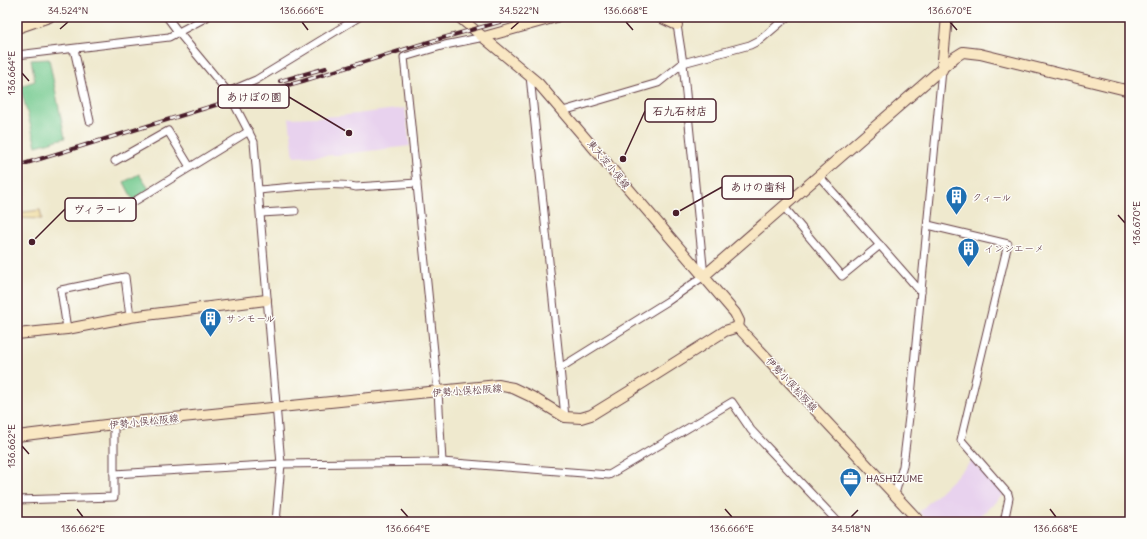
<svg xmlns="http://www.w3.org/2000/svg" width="1147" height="539" font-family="Delius,'Klee One',sans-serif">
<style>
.built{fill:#e8d2ee}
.green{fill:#72c98e;stroke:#5e745c}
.sand{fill:#eeda9e;stroke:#9c7c64}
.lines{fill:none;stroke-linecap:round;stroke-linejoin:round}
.street-casing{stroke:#633d43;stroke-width:9}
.secondary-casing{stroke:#633d43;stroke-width:12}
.street{stroke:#fff;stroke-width:7}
.secondary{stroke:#f9e7c3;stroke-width:10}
.rail-casing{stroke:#4a1f2b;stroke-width:4}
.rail{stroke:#fdfcf7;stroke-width:2.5;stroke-dasharray:8;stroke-linecap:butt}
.ticks{fill:none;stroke:#4a1f2b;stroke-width:1.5}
.labels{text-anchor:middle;stroke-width:3;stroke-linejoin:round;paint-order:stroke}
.street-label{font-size:10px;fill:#4a1f2b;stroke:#fdfcf7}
.poi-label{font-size:10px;fill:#4a1f2b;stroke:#fdfcf7;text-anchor:start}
.leader{fill:none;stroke:#4a1f2b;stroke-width:1.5}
.callout-dot{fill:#4a1f2b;stroke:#fdfcf7;stroke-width:1.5}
.callout{fill:#fdfcf7;stroke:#4a1f2b;stroke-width:1.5}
.callout-label{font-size:11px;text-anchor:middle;font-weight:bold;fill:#4a1f2b}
.neatline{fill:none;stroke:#4a1f2b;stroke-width:1.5}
.ticks-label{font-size:10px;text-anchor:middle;fill:#4a1f2b}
</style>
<rect width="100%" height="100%" fill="#fdfcf7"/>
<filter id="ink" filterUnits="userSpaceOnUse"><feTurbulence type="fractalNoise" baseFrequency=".025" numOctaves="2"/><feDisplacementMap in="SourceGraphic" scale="8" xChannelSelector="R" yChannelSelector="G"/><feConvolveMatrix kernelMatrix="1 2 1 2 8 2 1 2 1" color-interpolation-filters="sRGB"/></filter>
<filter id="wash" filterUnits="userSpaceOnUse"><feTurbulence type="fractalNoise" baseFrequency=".012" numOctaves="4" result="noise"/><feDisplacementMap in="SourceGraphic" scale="16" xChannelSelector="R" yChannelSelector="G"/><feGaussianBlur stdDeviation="0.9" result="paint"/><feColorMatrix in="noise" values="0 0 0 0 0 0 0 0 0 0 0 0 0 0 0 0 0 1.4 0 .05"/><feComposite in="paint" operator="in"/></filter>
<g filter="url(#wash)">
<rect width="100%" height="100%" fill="#efe9ce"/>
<g class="built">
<path d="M405,108L410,146L336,155L294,157L289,118L339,116Z"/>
<path d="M972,461L1004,494L974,522H929L919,512Z"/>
</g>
<g class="green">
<path d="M49,59L65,138L36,146L20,86L35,81L31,60Z"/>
<path d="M139,174L149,189L133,200L124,182Z"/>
</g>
<path class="sand" d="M40,210L42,219L17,218V213Z"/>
</g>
<g filter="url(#ink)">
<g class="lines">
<defs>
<g id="street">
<path d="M167,17L179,33L228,92L254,142L281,464L276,522"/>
<path d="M74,49L90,121"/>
<path d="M17,55L169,37L207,17"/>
<path d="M530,76L565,417"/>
<path d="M228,92L256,80L359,17"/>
<path d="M563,111L658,83L683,63L750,45L760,40L787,17"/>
<path d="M115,161L168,131L190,167"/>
<path d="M819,176L921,292"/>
<path d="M259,190C284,188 334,181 356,187L417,183"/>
<path d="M135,201L249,131"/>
<path d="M784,207L842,276L880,245"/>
<path d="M261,213L295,211"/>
<path d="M928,225L1008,244L961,440L1008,494L1009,498L1004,522"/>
<path d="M67,329L61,290L125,277L130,317"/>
<path d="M560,368L668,301L704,276L683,63L677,25"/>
<path d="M442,462L438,391L404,57L445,45L484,37"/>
<path d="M114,474L281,464L442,462L609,475L732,402L751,430L838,522"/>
<path d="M895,494L903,466L909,417L942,70"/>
<path d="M17,500L114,497V424"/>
</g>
<g id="secondary">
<path d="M459,17L538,83L735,313L739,321L738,327"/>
<path d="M660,17L677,25"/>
<path d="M17,28L49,17"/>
<path d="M484,37L556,17"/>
<path d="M942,70L947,17"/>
<path d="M704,276L955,57L963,52L980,54L1130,91"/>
<path d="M738,327L920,522"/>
<path d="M17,334L67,329L130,317L266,300"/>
<path d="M17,436L114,424L498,385L513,388L532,397L565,417L581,418L591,415L630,391L725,331L738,327"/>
</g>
</defs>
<use href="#street" class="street-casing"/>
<use href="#secondary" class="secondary-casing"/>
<use href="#street" class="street"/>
<use href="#secondary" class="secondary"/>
<defs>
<g id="rail">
<path d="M280,81L326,68"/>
<path d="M17,166L232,100L303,81L425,43L517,17"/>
</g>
</defs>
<use href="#rail" class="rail-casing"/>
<use href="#rail" class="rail"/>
</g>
</g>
<path class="ticks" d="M302,22L308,30M626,22L633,30M950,22L957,30M60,29L68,22M511,29L519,22M22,73L29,81M1118,215L1125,223M22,446L29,454M77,509L83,517M401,509L408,517M725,509L732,517M1050,509L1056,517M851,517L858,510"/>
<defs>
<symbol id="building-pin" viewBox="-11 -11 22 30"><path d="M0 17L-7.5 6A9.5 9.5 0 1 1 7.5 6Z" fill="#1f6fb2" stroke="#fdfcf7"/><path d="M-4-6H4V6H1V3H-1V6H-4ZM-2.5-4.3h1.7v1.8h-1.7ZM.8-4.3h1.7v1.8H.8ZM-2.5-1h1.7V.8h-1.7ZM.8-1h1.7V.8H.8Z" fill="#fff"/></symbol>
<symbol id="office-pin" viewBox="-11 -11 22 30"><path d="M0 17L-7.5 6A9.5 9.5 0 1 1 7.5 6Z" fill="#1f6fb2" stroke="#fdfcf7"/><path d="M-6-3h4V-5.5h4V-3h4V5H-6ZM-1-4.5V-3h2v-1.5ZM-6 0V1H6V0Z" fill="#fff"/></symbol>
</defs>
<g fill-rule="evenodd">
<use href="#building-pin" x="944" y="184" width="25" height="34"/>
<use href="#building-pin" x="956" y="236" width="25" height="34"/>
<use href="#building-pin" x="198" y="306" width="25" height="34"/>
<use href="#office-pin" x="838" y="466" width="25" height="34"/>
</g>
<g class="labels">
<g class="street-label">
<text transform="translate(609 164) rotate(50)" y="4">東大淀小俣線</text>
<text transform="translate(792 384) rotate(47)" y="4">伊勢小俣松阪線</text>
<text transform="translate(467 390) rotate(-4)" y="4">伊勢小俣松阪線</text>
<text transform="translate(144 421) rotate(-6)" y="4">伊勢小俣松阪線</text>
</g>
<g class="poi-label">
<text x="972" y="201">クィール</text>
<text x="984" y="252">インシエーメ</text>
<text x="226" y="322">サンモール</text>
<text x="866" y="482">HASHIZUME</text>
</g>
</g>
<path class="leader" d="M349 133L289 97M623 159L645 111M676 213L722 187M32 242L65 209"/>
<g class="callout-dot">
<circle cx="349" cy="133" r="4"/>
<circle cx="623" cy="159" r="4"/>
<circle cx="676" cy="213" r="4"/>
<circle cx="32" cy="242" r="4"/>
</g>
<g class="callout">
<rect x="218" y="85" width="71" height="23" rx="4"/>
<rect x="645" y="99" width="71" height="23" rx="4"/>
<rect x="722" y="176" width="71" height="23" rx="4"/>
<rect x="65" y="198" width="71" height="23" rx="4"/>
</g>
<g class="callout-label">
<text x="254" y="101">あけぼの園</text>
<text x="680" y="115">石九石材店</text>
<text x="758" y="191">あけの歯科</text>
<text x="100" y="213">ヴィラーレ</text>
</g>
<rect width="1147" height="539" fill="none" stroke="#fdfcf7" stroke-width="44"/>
<rect x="22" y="22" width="1103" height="495" class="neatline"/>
<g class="ticks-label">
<text x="68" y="14">34.524°N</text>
<text x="302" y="14">136.666°E</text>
<text x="519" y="14">34.522°N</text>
<text x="626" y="14">136.668°E</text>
<text x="950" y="14">136.670°E</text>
<text transform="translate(11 73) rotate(-90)" y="4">136.664°E</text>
<text transform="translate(1136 223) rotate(-90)" y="4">136.670°E</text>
<text transform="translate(11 446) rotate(-90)" y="4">136.662°E</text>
<text x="83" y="532">136.662°E</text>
<text x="408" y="532">136.664°E</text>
<text x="732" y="532">136.666°E</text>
<text x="851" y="532">34.518°N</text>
<text x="1056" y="532">136.668°E</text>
</g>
</svg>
